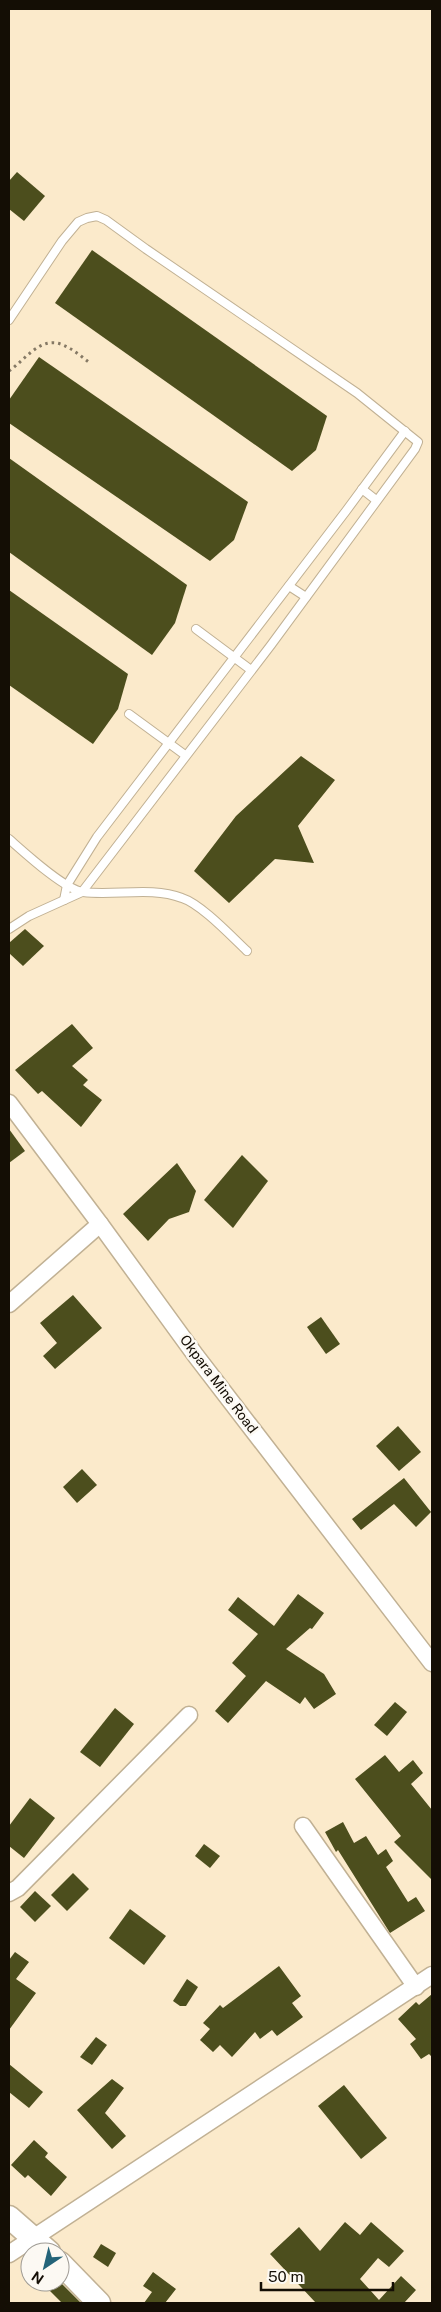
<svg xmlns="http://www.w3.org/2000/svg" width="441" height="2312" font-family="'Public Sans',sans-serif">
<style>
.building{fill:#4c4e1d}
.lines{fill:none;stroke-linecap:round;stroke-linejoin:round}
.lane-casing{stroke:#c1b194;stroke-width:10}
.street-casing{stroke:#c1b194;stroke-width:19}
.secondary-casing{stroke:#c1b194;stroke-width:25}
.path{stroke:#857965;stroke-width:3;stroke-dasharray:2.5 4;stroke-linecap:butt}
.lane{stroke:#fff;stroke-width:8}
.street{stroke:#fff;stroke-width:16}
.secondary{stroke:#fff;stroke-width:22}
.labels{text-anchor:middle;stroke-width:5;stroke-linejoin:round;paint-order:stroke}
.street-label{font-size:14px;fill:#140e05;stroke:#fcf9f3}
</style>
<rect width="100%" height="100%" fill="#fbeacb"/>
<g class="building">
<path d="M17,172L45,196L24,221L9,209V181Z"/>
<path d="M92,250L327,416L316,450L292,471L55,303Z"/>
<path d="M39,357L248,502L234,540L210,561L9,423V400Z"/>
<path d="M9,458L187,585L175,623L152,655L9,552Z"/>
<path d="M9,590L128,674L118,709L93,744L9,685Z"/>
<path d="M301,756L335,780L298,826L314,863L275,859L229,903L194,871L236,816Z"/>
<path d="M25,929L44,946L23,966L9,953V943Z"/>
<path d="M72,1024L93,1048L72,1066L88,1080L83,1085L102,1100L81,1127L42,1091L38,1094L15,1070Z"/>
<path d="M9,1129L25,1151L9,1163Z"/>
<path d="M242,1155L268,1181L233,1228L204,1200Z"/>
<path d="M177,1163L196,1191L189,1212L169,1219L148,1241L123,1214Z"/>
<path d="M73,1295L102,1328L55,1369L43,1356L57,1343L40,1323Z"/>
<path d="M321,1317L340,1344L326,1354L307,1327Z"/>
<path d="M398,1426L421,1452L399,1471L376,1446Z"/>
<path d="M82,1469L97,1485L77,1503L63,1487Z"/>
<path d="M404,1478L431,1512L416,1527L394,1504L361,1530L352,1519Z"/>
<path d="M298,1594L324,1613L312,1629L310,1628L286,1649L324,1674L336,1694L314,1709L305,1697L300,1704L266,1681L228,1723L215,1711L246,1676L232,1663L258,1634L228,1610L238,1597L274,1626Z"/>
<path d="M395,1702L407,1712L387,1736L374,1725Z"/>
<path d="M115,1708L134,1724L100,1767L80,1752Z"/>
<path d="M385,1755L399,1772L413,1760L423,1773L411,1784L432,1810V1880L394,1842L401,1836L355,1779Z"/>
<path d="M30,1798L55,1818L24,1858L9,1846V1826Z"/>
<path d="M343,1822L354,1843L366,1836L378,1855L386,1849L393,1861L386,1867L408,1902L416,1897L425,1911L390,1933L338,1850L336,1852L325,1832Z"/>
<path d="M204,1844L220,1856L210,1868L195,1856Z"/>
<path d="M73,1873L89,1889L67,1911L51,1895Z"/>
<path d="M35,1891L51,1906L35,1922L20,1907Z"/>
<path d="M130,1909L166,1936L144,1965L109,1938Z"/>
<path d="M15,1952L29,1962L16,1979L36,1993L9,2030V1960Z"/>
<path d="M279,1966L301,1996L292,2003L303,2017L277,2036L272,2030L260,2039L255,2032L232,2057L220,2045L213,2052L200,2040L210,2029L203,2023L220,2005L223,2008Z"/>
<path d="M187,1979L198,1987L186,2006H180L173,2001Z"/>
<path d="M432,1994V2057L429,2054L421,2059L410,2044L416,2039L398,2019L416,2002L419,2005Z"/>
<path d="M96,2037L107,2045L92,2065L80,2057Z"/>
<path d="M9,2064L43,2092L29,2108L9,2092Z"/>
<path d="M112,2079L124,2088L105,2113L126,2136L112,2149L77,2110Z"/>
<path d="M344,2085L387,2138L361,2159L318,2106Z"/>
<path d="M34,2140L48,2153L45,2157L67,2177L51,2196L28,2175L25,2178L11,2165Z"/>
<path d="M345,2222L360,2235L371,2222L404,2251L389,2267L378,2258L360,2279L379,2300L401,2276L416,2290L404,2303H316L270,2254L299,2227L320,2251Z"/>
<path d="M101,2244L116,2253L108,2267L93,2257Z"/>
<path d="M153,2272L176,2289L165,2303H144L152,2292L143,2286Z"/>
<path d="M41,2282H60L81,2303H62Z"/>
</g>
<g class="lines">
<defs>
<g id="lane">
<path d="M9,320L62,241L78,222L87,218L97,216L106,220L146,249L357,393L418,442L415,449L271,645L82,892L29,916L9,929"/>
<path d="M362,489L376,500"/>
<path d="M289,586L306,597"/>
<path d="M196,629L251,670"/>
<path d="M129,714L185,755"/>
<path d="M9,839C25,853 64,889 83,892C116,896 151,886 182,898C201,904 231,936 247,951"/>
<path d="M64,900L67,885L97,837L346,511L405,431"/>
</g>
<g id="street">
<path d="M9,1103L100,1224L196,1356L432,1663"/>
<path d="M9,1304L100,1224"/>
<path d="M303,1826L416,1987"/>
<path d="M9,1893L18,1888L189,1715"/>
<path d="M9,2254L432,1975"/>
</g>
<g id="secondary">
<path d="M9,2217L49,2252"/>
<path d="M60,2263L99,2303"/>
</g>
</defs>
<use href="#lane" class="lane-casing"/>
<use href="#street" class="street-casing"/>
<use href="#secondary" class="secondary-casing"/>
<path class="path" d="M9,371C25,360 41,335 63,345C73,349 82,357 90,363"/>
<use href="#lane" class="lane"/>
<use href="#street" class="street"/>
<use href="#secondary" class="secondary"/>
</g>
<g class="labels">
<g class="street-label">
<text transform="translate(219 1384) rotate(53)" y="5">Okpara Mine Road</text>
</g>
</g>
<rect width="441" height="2312" fill="none" stroke="#140e05" stroke-width="20"/>
<g transform="translate(45 2267) rotate(215)"><circle r="24" fill="#fcf9f3" stroke="#9f9b94"/>
<path d="M0-4L9 19L0 12L-9 19Z" fill="#246479"/>
<text y="-8" font-size="14" font-weight="bold" text-anchor="middle" fill="#140e05">N</text>
</g>
<path d="M261 2282v8h132v-8" fill="none" stroke="#140e05" stroke-width="2.5"/>
<text x="268" y="2282" font-size="15" fill="#140e05" stroke="#fcf9f3" stroke-width="4" paint-order="stroke">50 m</text>
</svg>
